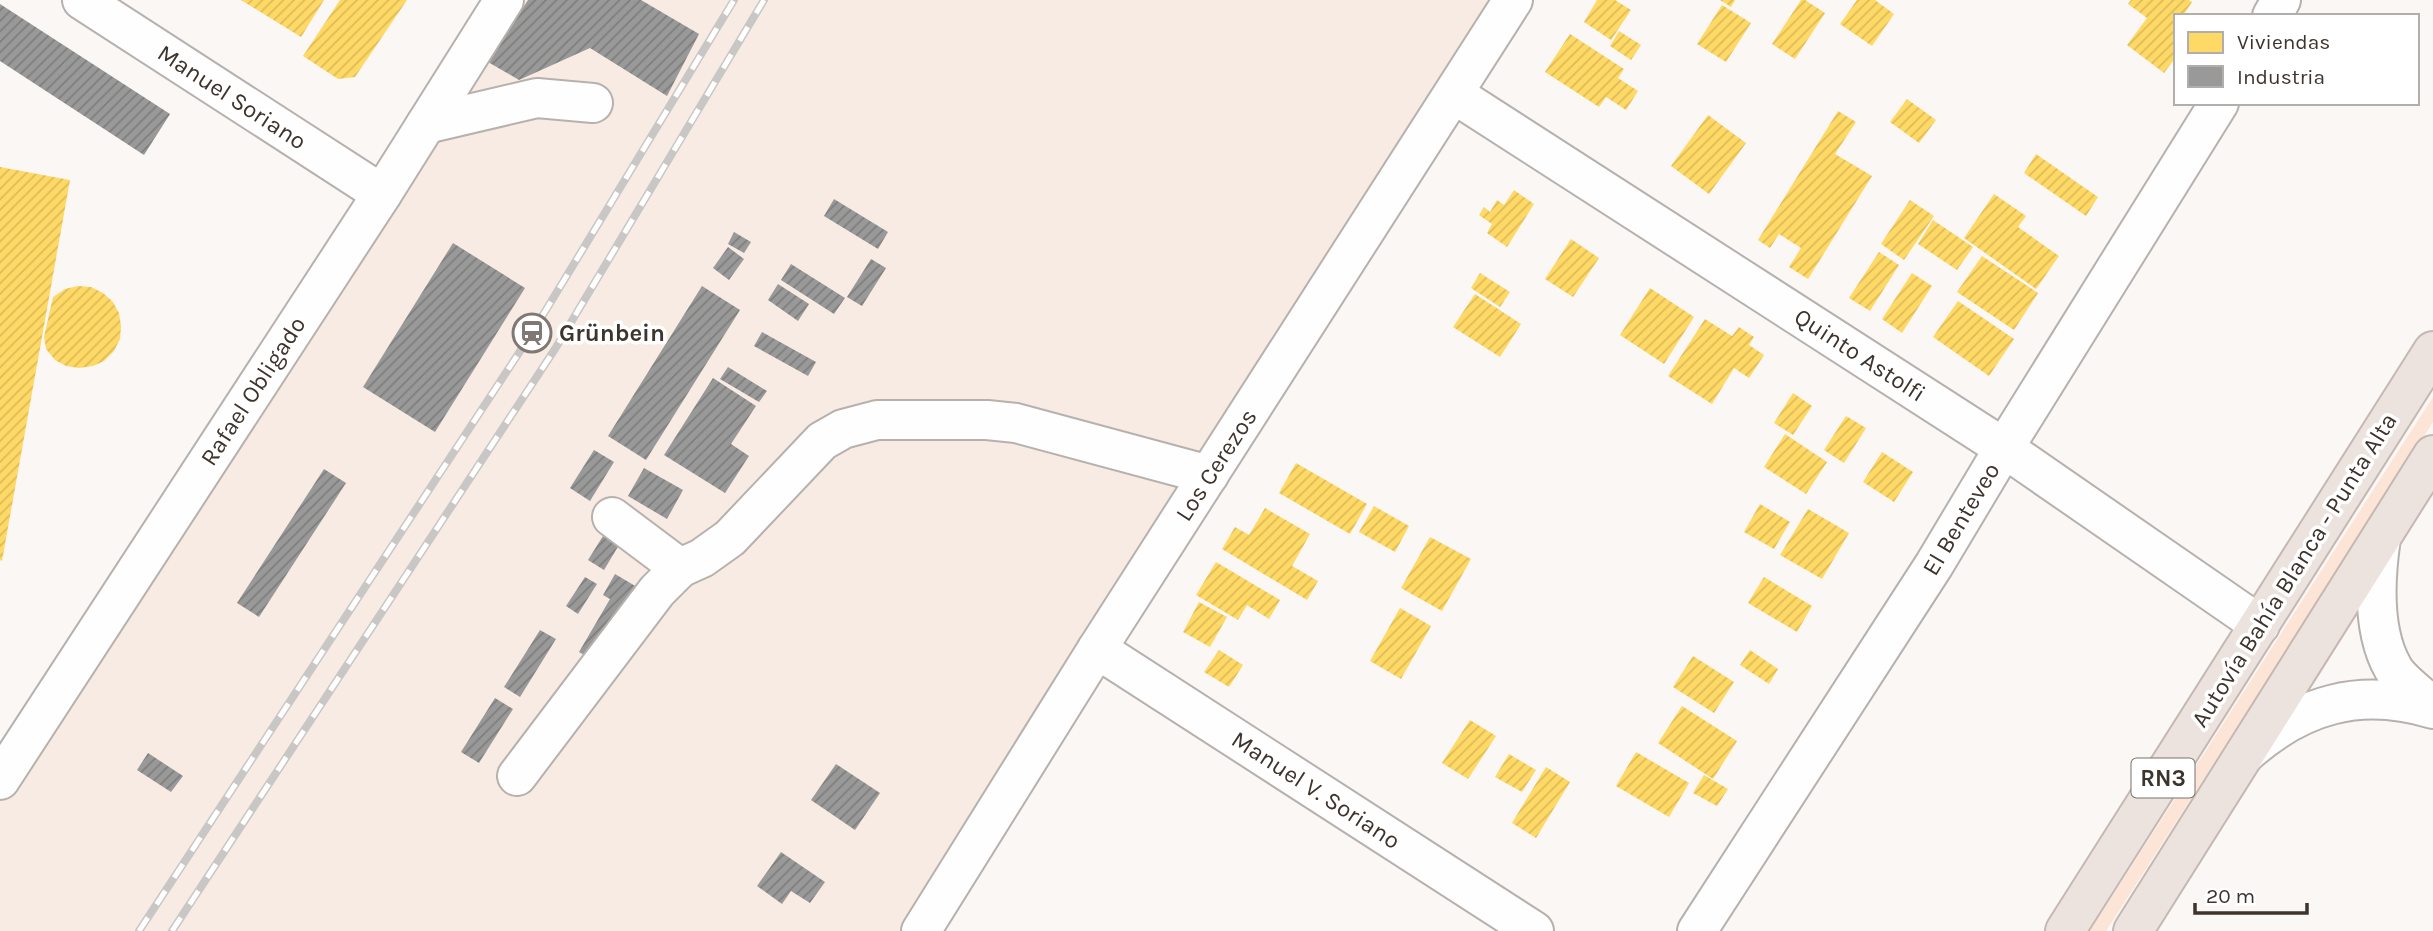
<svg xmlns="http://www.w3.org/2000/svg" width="2433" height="931" font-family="Karla,sans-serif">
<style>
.built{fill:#f8ebe4}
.grass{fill:#fce4d7}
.homes{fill:url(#homes-hatch)}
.industry{fill:url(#industry-hatch)}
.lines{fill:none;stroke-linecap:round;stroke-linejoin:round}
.minor-casing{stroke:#b7b1ae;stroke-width:42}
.highway-casing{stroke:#c5b8b2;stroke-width:42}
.minor{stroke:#fefefe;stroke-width:38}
.highway{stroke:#ede3de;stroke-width:38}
.rail-casing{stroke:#c8c7c5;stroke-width:8}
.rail{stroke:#fff;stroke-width:5;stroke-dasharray:16;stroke-linecap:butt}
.labels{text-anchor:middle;stroke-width:7;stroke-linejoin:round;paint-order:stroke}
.shield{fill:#fff;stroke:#78716d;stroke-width:2}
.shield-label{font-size:23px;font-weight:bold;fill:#3e342e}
.street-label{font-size:24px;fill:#3e342e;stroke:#fff}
.poi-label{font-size:24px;font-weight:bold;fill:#3e342e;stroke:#fff;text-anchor:start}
</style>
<defs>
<pattern id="homes-hatch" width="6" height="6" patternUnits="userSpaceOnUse" patternTransform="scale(1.75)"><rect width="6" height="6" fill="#ffd966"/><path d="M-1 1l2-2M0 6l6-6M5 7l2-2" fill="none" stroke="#dcbb59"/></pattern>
<pattern id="industry-hatch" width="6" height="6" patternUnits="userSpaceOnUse" patternTransform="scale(1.75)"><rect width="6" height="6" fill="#999"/><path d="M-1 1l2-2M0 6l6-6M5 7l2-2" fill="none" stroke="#7e7e7d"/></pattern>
</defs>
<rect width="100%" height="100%" fill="#faf7f5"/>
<path class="built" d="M504,0H1513L921,931H0V780Z"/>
<path class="grass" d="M2433,397V422L2106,931H2090Z"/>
<g class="homes">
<path d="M241,0H324L301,37Z"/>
<path d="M340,0H407L355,77L338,79L303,56Z"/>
<path d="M1597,0H1615L1631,10L1611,40L1584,22Z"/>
<path d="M1720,0H1735L1731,7Z"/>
<path d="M1801,0H1805L1825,13L1795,59L1772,44Z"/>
<path d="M1857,0H1875L1894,14L1872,46L1840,24Z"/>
<path d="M2131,0H2189L2192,2L2184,14L2187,16H2176V57L2164,73L2127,45L2147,18L2128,4Z"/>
<path d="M1722,5L1751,23L1726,62L1697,44Z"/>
<path d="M1619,31L1641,45L1631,60L1610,46Z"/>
<path d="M1570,34L1624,69L1618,78L1638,91L1626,110L1606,97L1599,107L1545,72Z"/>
<path d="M1907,99L1936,120L1919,143L1890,122Z"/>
<path d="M1838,111L1856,122L1835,154L1872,176L1808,279L1789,267L1801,248L1779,234L1770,248L1758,240Z"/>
<path d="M1708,115L1746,143L1709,194L1671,166Z"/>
<path d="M2036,154L2098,197L2086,216L2024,173Z"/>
<path d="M0,167L70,180L2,561L0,560Z"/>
<path d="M1514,190L1534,204L1507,247L1487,233L1492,224L1479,215L1484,207L1490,212L1497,200L1504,205Z"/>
<path d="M1994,194L2026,216L2018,227L2059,256L2036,289L1964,238Z"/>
<path d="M1910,200L1934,216L1904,260L1881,244Z"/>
<path d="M1933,220L1973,247L1957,270L1918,244Z"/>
<path d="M1571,239L1599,258L1573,297L1545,279Z"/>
<path d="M1879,252L1899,265L1870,311L1849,298Z"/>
<path d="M1982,256L2038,293L2014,330L1957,292Z"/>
<path d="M1480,273L1510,292L1500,307L1471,288Z"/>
<path d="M1912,273L1932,286L1902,333L1882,319Z"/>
<path d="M78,286L91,287L103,293L113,302L119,313L121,326L120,339L114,351L104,361L93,366L79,368L66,366L55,360L46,349L44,337L53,297L65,289Z"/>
<path d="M1650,288L1694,317L1664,364L1620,335Z"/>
<path d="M1475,294L1521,324L1500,357L1453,327Z"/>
<path d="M1958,301L2014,339L1989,376L1933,337Z"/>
<path d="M1705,319L1732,336L1739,327L1754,337L1749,345L1764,355L1749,378L1734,368L1712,404L1668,376Z"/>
<path d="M1793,393L1812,406L1793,435L1774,423Z"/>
<path d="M1846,416L1866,428L1844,463L1824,450Z"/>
<path d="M1785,434L1827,462L1806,494L1764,467Z"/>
<path d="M1882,452L1913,472L1894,502L1863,482Z"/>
<path d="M1296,463L1367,504L1350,534L1279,493Z"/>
<path d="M1760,504L1790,522L1774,549L1744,532Z"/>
<path d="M1374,506L1409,526L1395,552L1359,532Z"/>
<path d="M1265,508L1310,534L1292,566L1318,581L1307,600L1222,549L1235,527L1249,535Z"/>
<path d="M1808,509L1849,533L1822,579L1780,555Z"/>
<path d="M1430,537L1471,559L1442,611L1401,588Z"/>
<path d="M1216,562L1280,600L1269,619L1247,605L1238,620L1196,595Z"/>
<path d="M1764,577L1812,606L1797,632L1748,603Z"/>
<path d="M1199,602L1227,617L1210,647L1183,632Z"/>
<path d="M1400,608L1431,626L1401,679L1370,661Z"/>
<path d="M1219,650L1243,665L1229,687L1204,672Z"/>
<path d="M1750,650L1778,669L1769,684L1740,665Z"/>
<path d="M1693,656L1734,682L1714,713L1673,687Z"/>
<path d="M1682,706L1737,741L1713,779L1658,743Z"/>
<path d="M1470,720L1496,736L1468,779L1442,763Z"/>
<path d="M1636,752L1689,783L1669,817L1616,786Z"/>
<path d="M1509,754L1536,770L1522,792L1495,777Z"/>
<path d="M1546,767L1570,782L1536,838L1512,823Z"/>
<path d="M1704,775L1728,789L1717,806L1693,793Z"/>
</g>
<g class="industry">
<path d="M528,0H641L699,34L667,96L590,48L519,80L488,62Z"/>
<path d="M0,4L170,114L144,155L0,61Z"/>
<path d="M834,199L888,232L878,249L824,216Z"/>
<path d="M734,232L751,242L744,253L728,244Z"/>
<path d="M453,243L525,288L435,432L363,387Z"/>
<path d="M728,247L744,259L729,280L713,268Z"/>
<path d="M871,259L886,268L862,306L847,297Z"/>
<path d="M791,264L845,298L834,314L781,280Z"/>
<path d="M778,284L809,304L798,321L768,300Z"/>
<path d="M702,286L740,310L646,460L608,436Z"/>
<path d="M762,332L816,362L808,376L754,346Z"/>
<path d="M728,367L767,391L759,402L720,379Z"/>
<path d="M713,378L756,406L731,444L749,456L725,493L664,455Z"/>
<path d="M594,450L614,462L590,501L570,488Z"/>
<path d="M644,468L683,490L667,519L628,496Z"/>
<path d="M324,469L346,483L259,617L237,603Z"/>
<path d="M603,536L619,545L604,570L588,560Z"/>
<path d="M615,574L642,590L598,663L579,652L610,599L603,595Z"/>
<path d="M585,577L597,584L578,614L566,606Z"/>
<path d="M540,630L556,639L520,697L504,687Z"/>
<path d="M495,698L513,709L479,763L461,752Z"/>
<path d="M148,753L183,776L171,792L137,770Z"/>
<path d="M836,764L880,793L855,830L811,800Z"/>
<path d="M781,852L825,882L810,903L791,891L782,904L757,886Z"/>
</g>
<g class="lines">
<defs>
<g id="minor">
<path d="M82,0L382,194"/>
<path d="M2272,16L2281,0"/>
<path d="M1454,94L2004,448L2260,625"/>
<path d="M426,124L537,98L593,103"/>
<path d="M612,517L680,568L702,558L730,538L822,441L843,429L877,420H987L1016,423L1209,475"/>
<path d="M2381,538C2375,578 2372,631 2393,668C2400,681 2422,696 2433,707"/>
<path d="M1097,649L1534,931"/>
<path d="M2245,754C2301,704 2360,687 2433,709"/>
<path d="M517,776L657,591L680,568"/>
<path d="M0,780L382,194L504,0"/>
<path d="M921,931L1097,649L1513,0"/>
<path d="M1697,931L1934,565L2004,448L2219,103"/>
</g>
<g id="highway">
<path d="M2065,931L2433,351"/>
<path d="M2133,931L2433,455"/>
</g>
</defs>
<use href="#minor" class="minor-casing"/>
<use href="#highway" class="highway-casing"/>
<use href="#minor" class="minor"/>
<use href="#highway" class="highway"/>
<defs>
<g id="rail">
<path d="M139,931L532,333L734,0"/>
<path d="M172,931L555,349L764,0"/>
</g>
</defs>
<use href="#rail" class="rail-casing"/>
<use href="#rail" class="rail"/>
</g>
<defs>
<symbol id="station-ring" viewBox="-11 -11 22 22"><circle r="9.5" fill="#fff" stroke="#807874" stroke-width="1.5"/><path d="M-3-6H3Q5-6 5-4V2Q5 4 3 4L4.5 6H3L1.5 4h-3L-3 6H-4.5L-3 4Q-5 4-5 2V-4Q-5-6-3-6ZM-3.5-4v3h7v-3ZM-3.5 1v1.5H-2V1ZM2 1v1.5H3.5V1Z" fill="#807874"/></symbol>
</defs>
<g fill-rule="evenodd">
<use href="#station-ring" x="510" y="311" width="44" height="44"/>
</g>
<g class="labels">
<rect class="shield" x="2131.5" y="758.5" width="63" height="39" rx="5"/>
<g class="shield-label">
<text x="2163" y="786">RN3</text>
</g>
<g class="street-label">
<text transform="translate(232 97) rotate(33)" y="8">Manuel Soriano</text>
<text transform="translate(1860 355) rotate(33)" y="8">Quinto Astolfi</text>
<text transform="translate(253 391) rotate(-57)" y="8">Rafael Obligado</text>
<text transform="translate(1216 465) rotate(-57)" y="8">Los Cerezos</text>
<text transform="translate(1961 519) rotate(-59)" y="8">El Benteveo</text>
<text transform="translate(2294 570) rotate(-58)" y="8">Autovía Bahía Blanca - Punta Alta</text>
<text transform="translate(1316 790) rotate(33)" y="8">Manuel V. Soriano</text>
</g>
<g class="poi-label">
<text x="559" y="341">Grünbein</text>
</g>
</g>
<rect x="2174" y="14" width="245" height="91" fill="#ffffff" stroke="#b2aeab" stroke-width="2"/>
<rect x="2188" y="32" width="35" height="21" fill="#ffd966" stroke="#b2aeab" stroke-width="2"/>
<text x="2237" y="49" font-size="21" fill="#3e342e">Viviendas</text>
<rect x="2188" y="66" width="35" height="21" fill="#999999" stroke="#b2aeab" stroke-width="2"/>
<text x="2237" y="84" font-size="21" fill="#3e342e">Industria</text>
<path d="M2195 903v10h112v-10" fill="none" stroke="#3e342e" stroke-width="3.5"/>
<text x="2206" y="903" font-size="21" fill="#3e342e" stroke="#ffffff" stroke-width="5" paint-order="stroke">20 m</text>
</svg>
